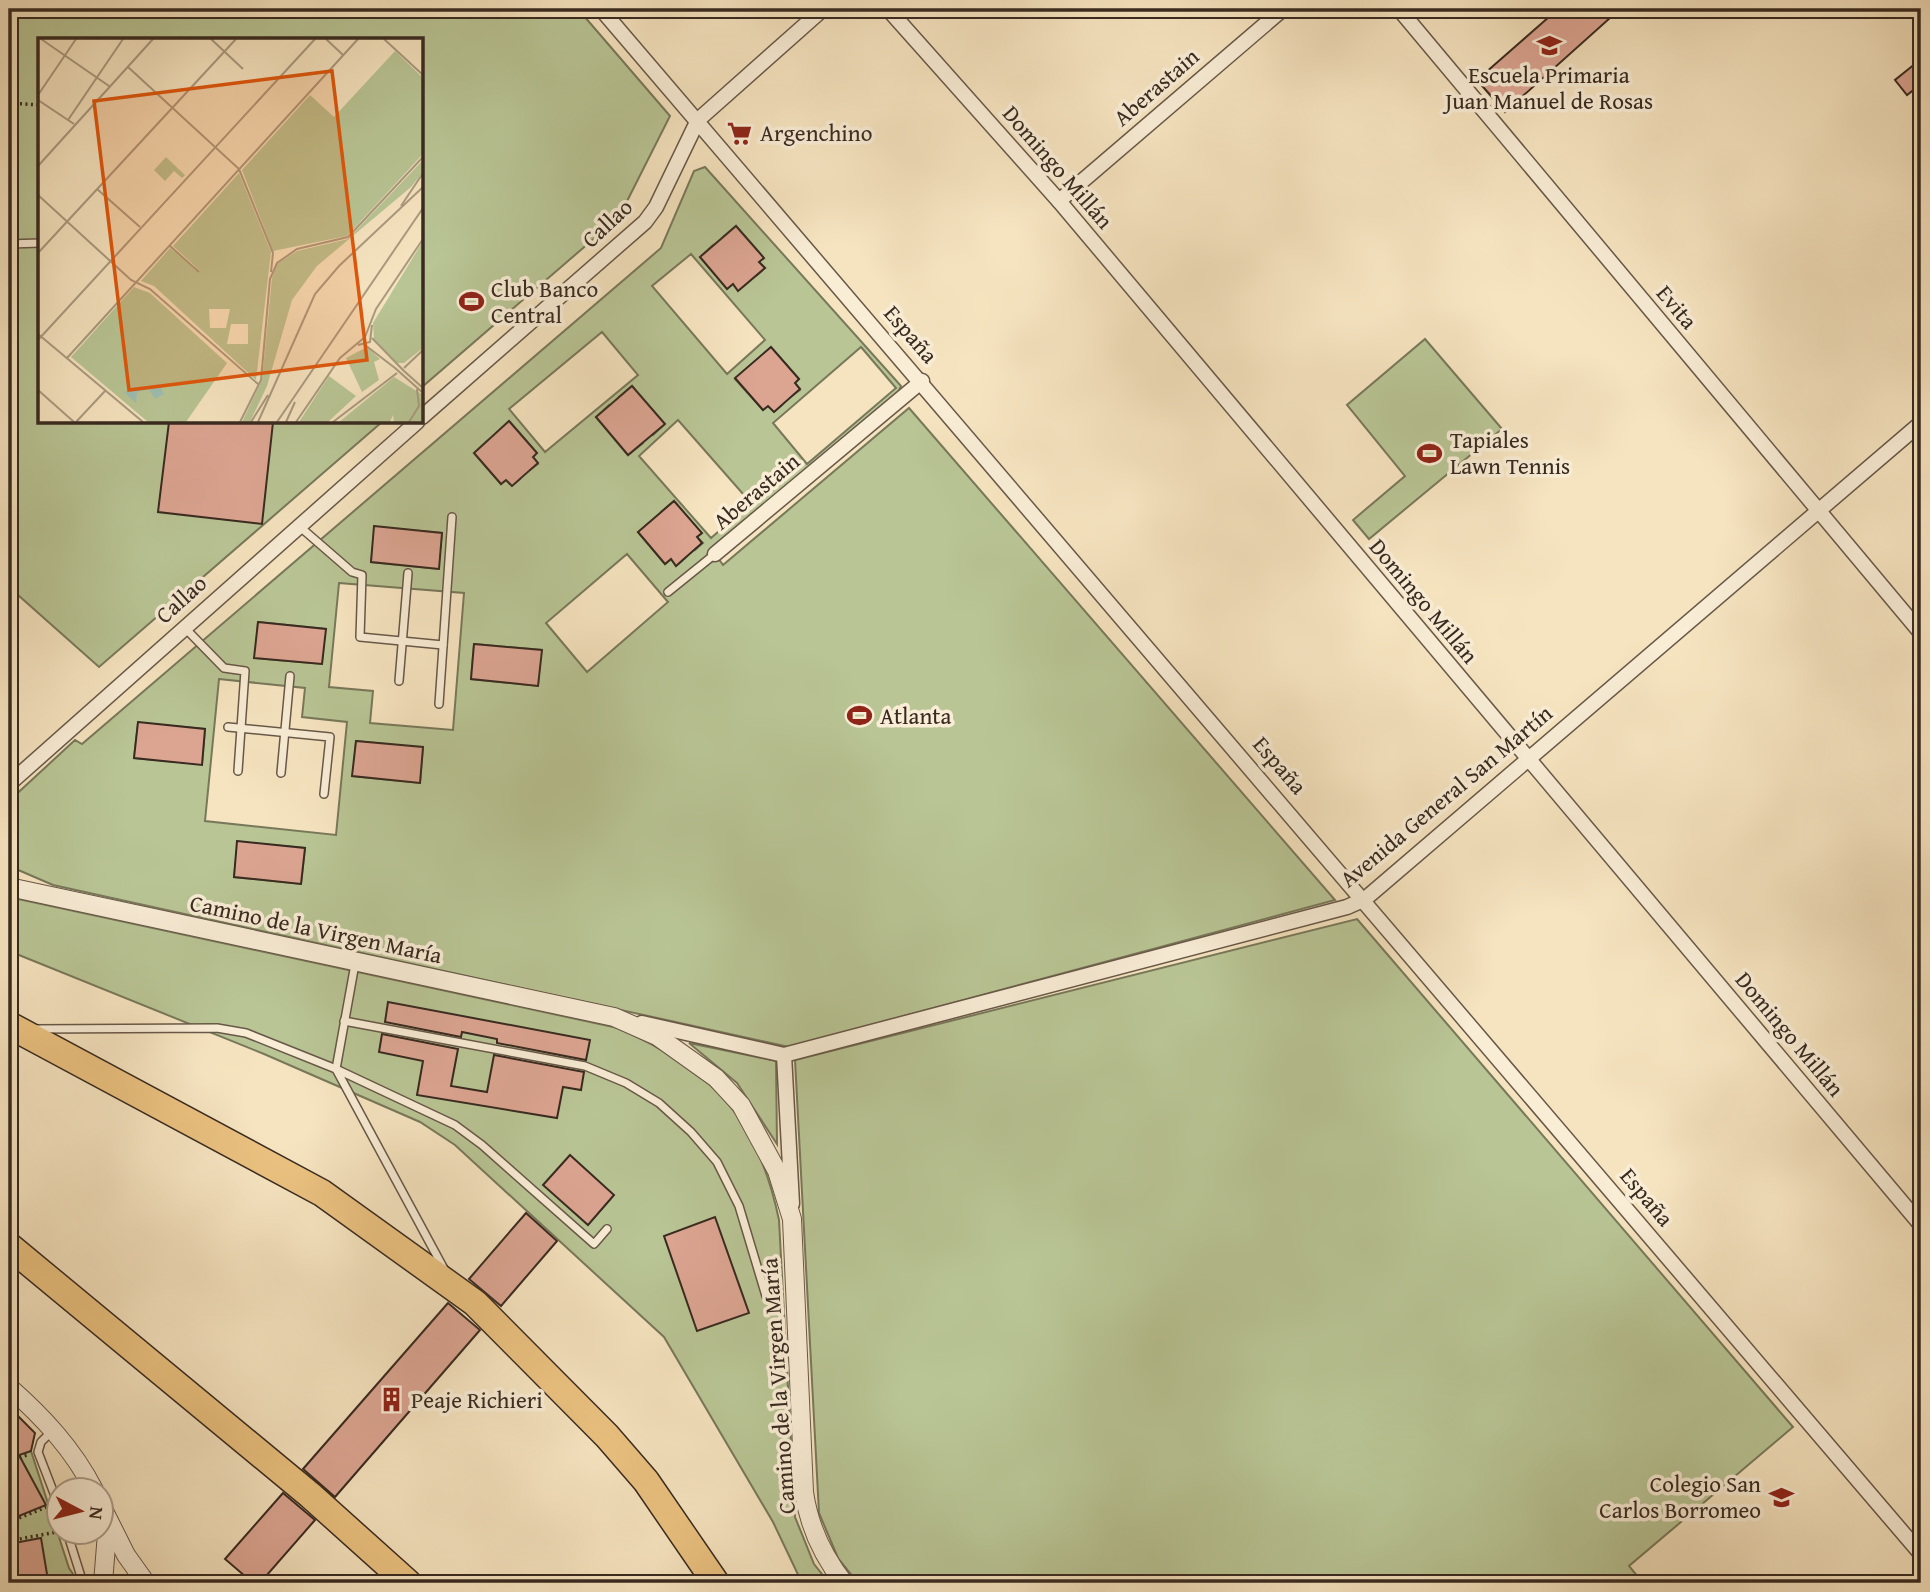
<svg xmlns="http://www.w3.org/2000/svg" width="1930" height="1592" font-family="'Gentium Book Plus',serif">
<style>
.green{fill:#b9c595;stroke:#78785a;stroke-width:2;fill-rule:evenodd}
.building{fill:#dca592;stroke:#382a20;stroke-width:2}
.lines{fill:none;stroke-linecap:round;stroke-linejoin:round}
.service-casing{stroke:#685848;stroke-width:10}
.minor-casing{stroke:#685848;stroke-width:17}
.tertiary-casing{stroke:#685848;stroke-width:20}
.motorway-casing{stroke:#382a20;stroke-width:29}
.path{stroke:#382a20;stroke-width:3.5;stroke-dasharray:2 3.5;stroke-linecap:butt}
.service{stroke:#f9edd6;stroke-width:7}
.minor{stroke:#f9edd6;stroke-width:14}
.tertiary{stroke:#f9edd6;stroke-width:18}
.motorway{stroke:#ebc280;stroke-width:26}
.labels{text-anchor:middle;stroke-width:7;stroke-linejoin:round;paint-order:stroke}
.poi-label{font-size:23px;fill:#382a20;stroke:#f9edd6;text-anchor:start}
.street-label{font-size:23px;fill:#382a20;stroke:#f9edd6}
.inset-road{fill:none;stroke:#aa9a80;stroke-width:2}
.view{fill:#df570d;fill-opacity:0.15;stroke:#df570d;stroke-width:3.5}
.inset-edge{fill:none;stroke:#382a20;stroke-width:3.5}
</style>
<rect width="100%" height="100%" fill="#f6e4c0"/>
<filter id="stains"><feTurbulence type="fractalNoise" baseFrequency=".00286" numOctaves="4"/><feColorMatrix values="0 0 0 0 .2 0 0 0 0 .09 0 0 0 0 .02 0 0 0 .5 -.17"/></filter>
<radialGradient id="worn" r=".72"><stop offset=".6" stop-color="#630" stop-opacity="0"/><stop offset="1" stop-color="#630" stop-opacity=".3"/></radialGradient>
<g class="green">
<path d="M9,9H578L670,116L619,217L422,387V40H40V422H382L99,667L9,587Z"/>
<path d="M705,167L901,386L898,393L712,549L723,565L909,408L1335,900L789,1047L53,885L9,866V801L75,740L82,744L661,248L694,171ZM736,226L763,257L759,262L765,268L757,275L750,267L741,275L747,283L738,290L733,284L727,288L700,257L713,245L719,252L728,244L723,237ZM691,254L765,340L727,374L652,286ZM602,332L638,375L545,452L509,409ZM861,347L896,388L807,464L773,423ZM771,348L799,379L795,383L800,390L792,396L785,388L776,397L782,405L774,412L768,406L763,410L735,379L749,367L754,373L764,365L758,359ZM632,386L664,425L653,435L645,427L636,435L643,443L628,455L596,417L609,405L615,412L624,404L619,397ZM678,420L751,503L711,538L639,456ZM510,422L537,453L533,457L538,464L530,470L523,462L514,471L520,479L512,486L506,480L501,484L474,453L487,441L493,447L502,439L497,433ZM674,501L701,533L697,537L703,543L695,550L688,542L679,550L685,558L676,566L671,559L665,564L638,532L651,521L657,527L666,519L661,512ZM375,527L442,533L438,569L371,562ZM627,554L668,602L587,672L546,623ZM339,583L464,593L453,730L370,723L373,691L329,687ZM258,622L325,629L322,664L255,658ZM474,644L541,650L538,686L471,679ZM219,679L305,688L302,717L347,722L336,835L205,821ZM138,723L205,729L202,764L134,758ZM356,741L423,748L420,783L353,776ZM238,842L305,848L301,884L234,877Z"/>
<path d="M1425,339L1502,429L1369,539L1353,520L1405,476L1347,405Z"/>
<path d="M9,897L618,1028C712,1069 758,1118 779,1220L795,1517L814,1564L829,1583H802L773,1522L664,1337L455,1145L420,1122L264,1054L9,951Z"/>
<path d="M1357,919L1793,1427L1629,1566L1643,1583H858L838,1558L819,1513L795,1060Z"/>
<path d="M689,1043L776,1061L777,1144L737,1083Z"/>
<path d="M31,1451L69,1568L79,1583H9V1458Z"/>
</g>
<g class="building">
<path d="M1558,9H1620L1505,112L1477,80Z"/>
<path d="M1921,59V84L1907,95L1895,80Z"/>
<path d="M736,226L764,258L759,262L765,268L738,291L733,284L727,289L700,257Z"/>
<path d="M771,347L799,379L795,383L800,389L774,412L768,406L763,410L735,378Z"/>
<path d="M632,386L665,424L628,455L596,417Z"/>
<path d="M509,421L537,453L533,457L538,463L512,486L506,480L501,484L474,453Z"/>
<path d="M169,422H273L262,524L158,512Z"/>
<path d="M674,501L702,533L697,537L702,543L676,566L671,559L665,564L638,532Z"/>
<path d="M374,526L442,533L439,569L371,562Z"/>
<path d="M258,622L326,629L322,664L254,658Z"/>
<path d="M474,644L542,650L538,686L471,679Z"/>
<path d="M138,722L205,729L202,765L134,758Z"/>
<path d="M356,741L423,747L420,783L352,776Z"/>
<path d="M237,841L305,848L301,884L234,877Z"/>
<path d="M388,1002L590,1040L586,1060L497,1043V1039L462,1032L461,1037L385,1022Z"/>
<path d="M382,1034L458,1049L451,1086L487,1092L494,1055L584,1072L581,1090L563,1087L557,1118L417,1095L423,1061L379,1052Z"/>
<path d="M570,1155L614,1195L588,1225L543,1185Z"/>
<path d="M526,1213L557,1241L501,1306L469,1279Z"/>
<path d="M715,1217L749,1313L697,1331L664,1236Z"/>
<path d="M448,1303L480,1330L335,1497L303,1469Z"/>
<path d="M9,1407L35,1433L31,1451L19,1455L46,1505L9,1520Z"/>
<path d="M283,1493L315,1520L260,1583H253L225,1559Z"/>
<path d="M41,1538L48,1580L9,1583V1544Z"/>
</g>
<g class="lines">
<defs>
<g id="service">
<path d="M9,244L40,243"/>
<path d="M299,526L352,572L362,575L360,637L443,645"/>
<path d="M668,592L715,554"/>
<path d="M185,628L224,668L245,671L238,771"/>
<path d="M399,681L408,573"/>
<path d="M439,704L452,517"/>
<path d="M228,727L330,737L324,794"/>
<path d="M281,773L290,676"/>
<path d="M355,964L336,1069L455,1125L482,1145L594,1244L607,1229"/>
<path d="M344,1021L585,1066L626,1083L659,1103L691,1132L717,1162L739,1206L766,1296"/>
<path d="M33,1029L217,1028L246,1033L336,1069L444,1269"/>
<path d="M53,1430L41,1442L38,1452L60,1509"/>
<path d="M67,1532L83,1583"/>
</g>
<g id="minor">
<path d="M601,9L1921,1554"/>
<path d="M888,9L1059,201L1921,1225"/>
<path d="M1399,9L1921,633"/>
<path d="M1059,201L1283,9"/>
<path d="M422,417L645,222L656,207L698,120L823,9"/>
<path d="M715,554L922,381"/>
<path d="M9,784L417,422"/>
<path d="M642,1023L784,1055L1347,907L1365,899L1921,423"/>
<path d="M784,1055L792,1204"/>
</g>
<g id="tertiary">
<path d="M9,887L614,1017L657,1036L716,1078L741,1105L777,1171L792,1219L804,1492C809,1527 822,1555 844,1583"/>
<path d="M9,1387C43,1417 73,1449 94,1490"/>
<path d="M102,1507L126,1555L146,1583"/>
<path d="M103,1583L108,1521"/>
</g>
<g id="motorway">
<path d="M9,1025L322,1193L475,1303L607,1436L646,1481L716,1583"/>
<path d="M9,1246L310,1495L408,1583"/>
</g>
</defs>
<use href="#service" class="service-casing"/>
<use href="#minor" class="minor-casing"/>
<use href="#tertiary" class="tertiary-casing"/>
<use href="#motorway" class="motorway-casing"/>
<g class="path">
<path d="M9,103L40,105"/>
<path d="M9,1461L27,1455"/>
<path d="M9,1522L49,1506"/>
<path d="M9,1541L57,1532"/>
</g>
<use href="#service" class="service"/>
<use href="#minor" class="minor"/>
<use href="#tertiary" class="tertiary"/>
<use href="#motorway" class="motorway"/>
</g>
<defs>
<symbol id="school-bare" viewBox="-9 -9 18 18"><path d="M0-5L7-2L0 1L-7-2ZM-4 1L0 2.5L4 1V4Q0 6-4 4Z" fill="#8f2418" stroke="#f9edd6" stroke-width="2.5" paint-order="stroke"/></symbol>
<symbol id="supermarket-bare" viewBox="-9 -9 18 18"><path d="M-6-5.5h2.5l.6 2H6L4.5 2H-2.5L-4.4-4H-6ZM-1.5 3.2a1.3 1.3 0 1 0 .1 0ZM3 3.2a1.3 1.3 0 1 0 .1 0Z" fill="#8f2418" stroke="#f9edd6" stroke-width="2.5" paint-order="stroke"/></symbol>
<symbol id="stadium-bare" viewBox="-9 -9 18 18"><path d="M0-5a6.5 5 0 1 0 0 10a6.5 5 0 1 0 0-10ZM-3.5-1.8h7v3.6h-7Z" fill="#8f2418" stroke="#f9edd6" stroke-width="2.5" paint-order="stroke"/></symbol>
<symbol id="building-bare" viewBox="-9 -9 18 18"><path d="M-4-6H4V6H1V3H-1V6H-4ZM-2.5-4.3h1.7v1.8h-1.7ZM.8-4.3h1.7v1.8H.8ZM-2.5-1h1.7V.8h-1.7ZM.8-1h1.7V.8H.8Z" fill="#8f2418" stroke="#f9edd6" stroke-width="2.5" paint-order="stroke"/></symbol>
</defs>
<g fill-rule="evenodd">
<use href="#school-bare" x="1532" y="28" width="35" height="35"/>
<use href="#supermarket-bare" x="722" y="116" width="35" height="35"/>
<use href="#stadium-bare" x="454" y="284" width="35" height="35"/>
<use href="#stadium-bare" x="1412" y="436" width="35" height="35"/>
<use href="#stadium-bare" x="842" y="698" width="35" height="35"/>
<use href="#building-bare" x="374" y="1382" width="35" height="35"/>
<use href="#school-bare" x="1764" y="1480" width="35" height="35"/>
</g>
<g class="labels">
<g class="poi-label">
<text x="1549" y="83" text-anchor="middle">Escuela Primaria<tspan x="1549" dy="26">Juan Manuel de Rosas</tspan></text>
<text x="760" y="141">Argenchino</text>
<text x="491" y="297">Club Banco<tspan x="491" dy="26">Central</tspan></text>
<text x="1450" y="448">Tapiales<tspan x="1450" dy="26">Lawn Tennis</tspan></text>
<text x="880" y="724">Atlanta</text>
<text x="411" y="1408">Peaje Richieri</text>
<text x="1761" y="1492" text-anchor="end">Colegio San<tspan x="1761" dy="26">Carlos Borromeo</tspan></text>
</g>
<g class="street-label">
<text transform="translate(1156 87) rotate(-41)" y="8">Aberastain</text>
<text transform="translate(1058 167) rotate(49)" y="8">Domingo Millán</text>
<text transform="translate(607 223) rotate(-43)" y="8">Callao</text>
<text transform="translate(1677 307) rotate(50)" y="8">Evita</text>
<text transform="translate(911 334) rotate(49)" y="8">España</text>
<text transform="translate(756 491) rotate(-40)" y="8">Aberastain</text>
<text transform="translate(181 599) rotate(-42)" y="8">Callao</text>
<text transform="translate(1424 601) rotate(50)" y="8">Domingo Millán</text>
<text transform="translate(1280 765) rotate(49)" y="8">España</text>
<text transform="translate(1446 796) rotate(-40)" y="8">Avenida General San Martín</text>
<text transform="translate(316 929) rotate(12)" y="8">Camino de la Virgen María</text>
<text transform="translate(1790 1034) rotate(50)" y="8">Domingo Millán</text>
<text transform="translate(1647 1197) rotate(50)" y="8">España</text>
<text transform="translate(778 1386) rotate(-94)" y="8">Camino de la Virgen María</text>
</g>
</g>
<g transform="translate(38 38)">
<rect width="385" height="385" fill="#f6e4c0"/>
<path d="M357,13L385,40V116L309,198L235,213L204,132L272,57L296,79ZM128,119L147,137L144,140L136,133L127,143L116,132ZM385,122V134L373,149L279,228L254,262L229,348L212,384H204L224,342L234,240L239,226L259,213L310,201ZM201,135L233,214L218,342L116,248L103,243L132,210L162,233L135,208ZM171,271H192L188,290H172ZM193,286H210V306H189ZM385,203V310L366,325H358L336,301L335,285ZM96,249L112,255L189,325L148,384H110L33,319ZM329,309L342,321L336,324L341,342L324,354L308,320ZM291,338L318,358L290,384H261ZM356,339L385,357V384H356L355,377L352,384H301Z" fill="#b9c595" fill-rule="evenodd"/>
<path d="M121,347L126,356L117,361L111,351L99,354L98,365L86,354Z" fill="#9dbeb3"/>
<path class="inset-road" d="M3,1L71,48M173,1L205,31M288,1L305,17M346,1L385,37M90,29L201,131L235,215L233,234M0,57L38,1M0,62L36,86M30,82L85,1M0,128L115,1M59,151L102,189M0,157L93,242L112,251L220,346M363,168L385,135M131,207L161,234M0,215L198,1M0,296L105,384M334,300L366,333M0,302L277,1M320,307L332,304L334,287M327,307L357,330M29,320L320,1M357,330L385,355M366,330L385,312M366,333L385,350M0,352L36,384M38,384L67,353M202,384L223,342L232,241L239,225L259,211L310,199L385,119M213,384L230,357M220,384L277,256L301,228L385,149M239,384L385,170M248,384L257,364M258,384L302,320L327,299L338,271L385,201M295,384L359,335M371,384L381,368L379,351"/>
<path class="view" d="M294,33L329,322L91,352L56,63Z"/>
<rect width="385" height="385" class="inset-edge"/>
</g>
<rect width="1930" height="1592" fill="none" stroke="#f6e4c0" stroke-width="35"/>
<rect x="10" y="10" width="1909" height="1571" fill="none" stroke="#382a20" stroke-width="3.5"/>
<rect x="18" y="18" width="1895" height="1557" fill="none" stroke="#382a20" stroke-width="2"/>
<g transform="translate(80 1511) rotate(97)"><circle r="33" fill="#f9edd6" stroke="#ac9f8d" stroke-width="2"/>
<path d="M0-5L12 26L0 18L-12 26Z" fill="#8f2418"/>
<text y="-10" font-size="19" font-weight="bold" text-anchor="middle" fill="#382a20">N</text>
</g>
<rect width="100%" height="100%" filter="url(#stains)"/>
<rect width="100%" height="100%" fill="url(#worn)"/>
</svg>
